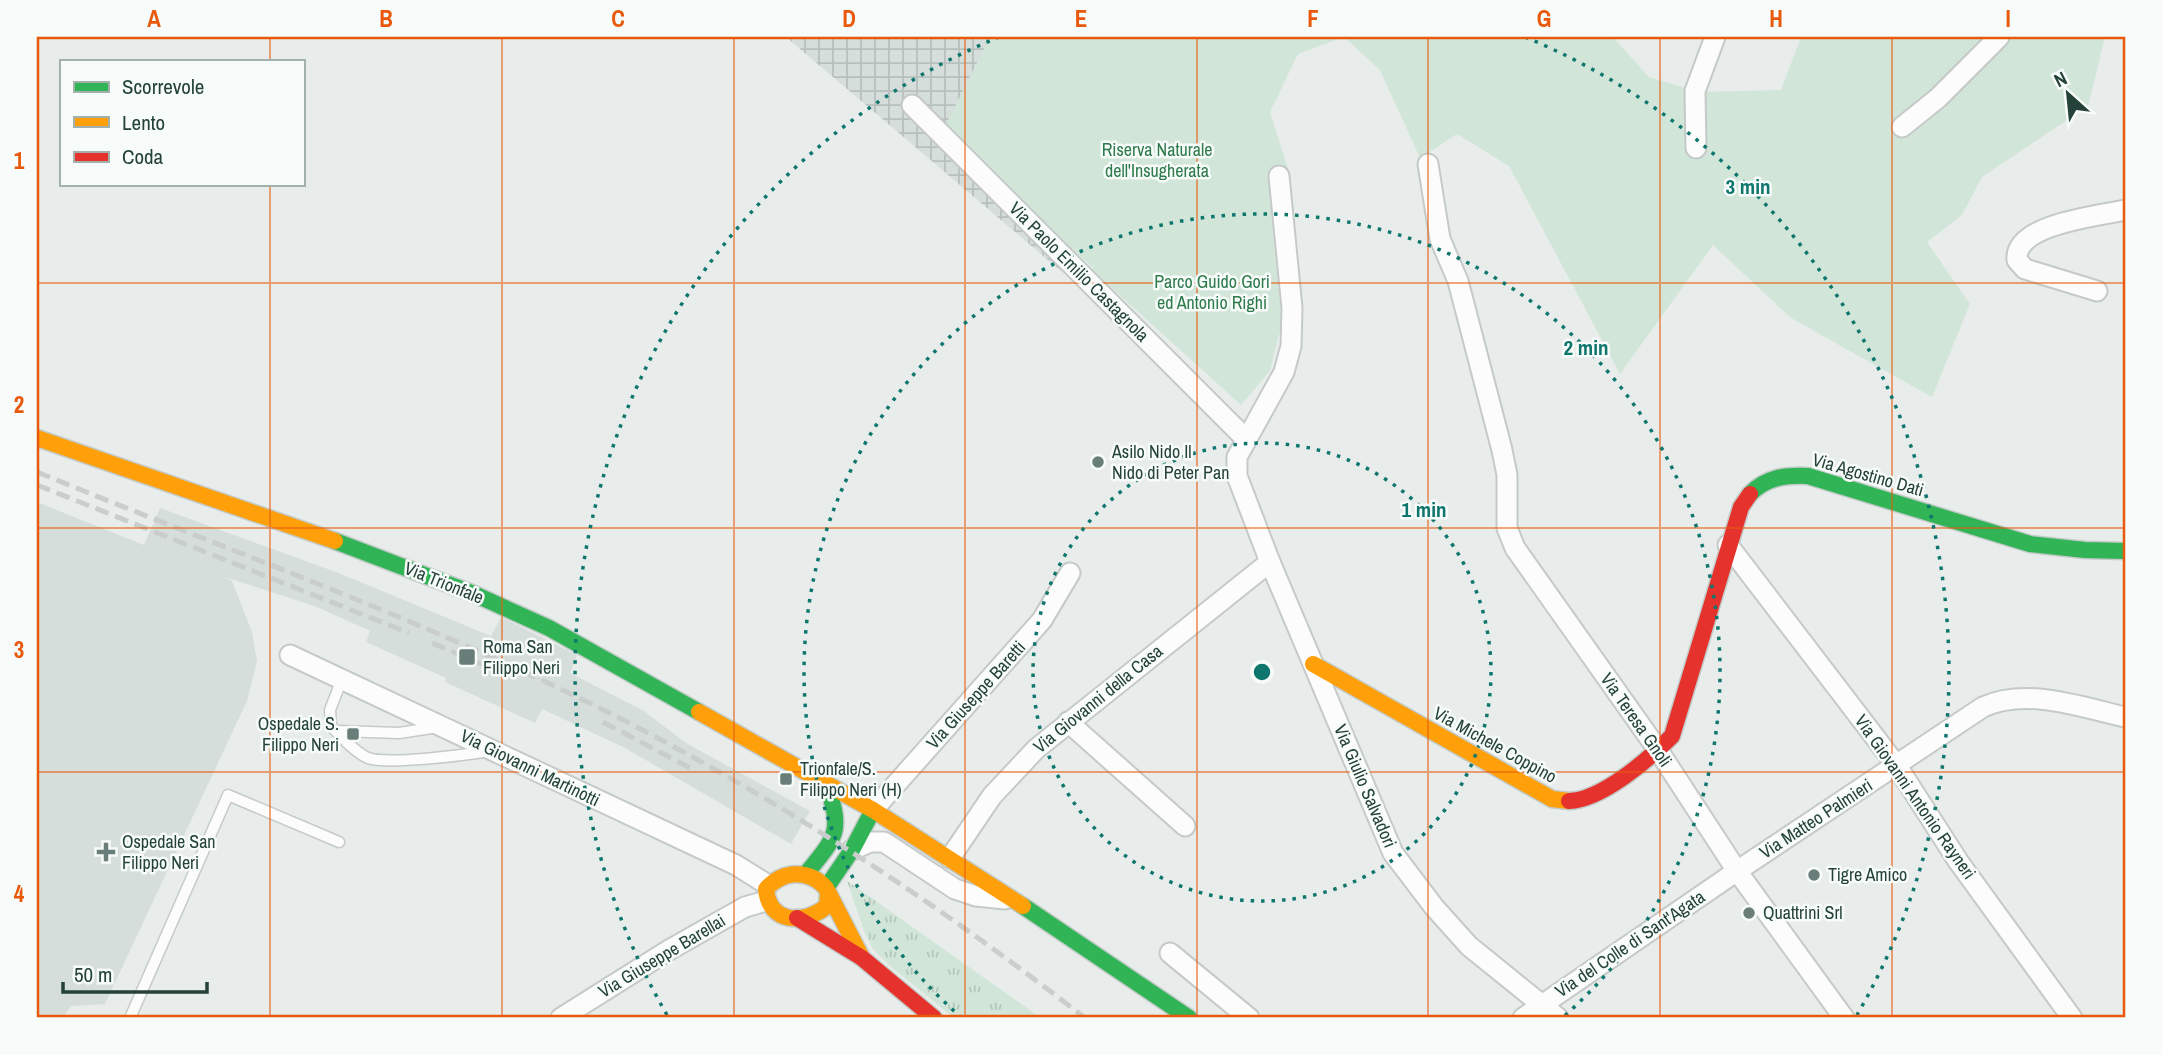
<svg xmlns="http://www.w3.org/2000/svg" width="2162" height="1055" font-family="'Archivo Narrow',sans-serif">
<style>
.built{fill:#d6dedb}
.industrial{fill:url(#industrial-grid)}
.grass{fill:url(#grass-tufts)}
.park{fill:#d1e6d8}
.lines{fill:none;stroke-linecap:round;stroke-linejoin:round}
.lane-casing{stroke:#c5cac8;stroke-width:13}
.street-casing{stroke:#c5cac8;stroke-width:23}
.fast-casing{stroke:#c3cbc8;stroke-width:19}
.slow-casing{stroke:#c3cbc8;stroke-width:19}
.jam-casing{stroke:#c3cbc8;stroke-width:19}
.lane{stroke:#fcfcfc;stroke-width:10}
.street{stroke:#fcfcfc;stroke-width:19}
.fast{stroke:#30b455;stroke-width:16}
.slow{stroke:#ff9f0a;stroke-width:16}
.jam{stroke:#e5322d;stroke-width:16}
.rail{stroke:#c9cdcc;stroke-width:5;stroke-dasharray:14 7;stroke-linecap:butt}
.grid{fill:none;stroke:#e8590c;stroke-width:2;stroke-opacity:0.55}
.ring{fill:none;stroke:#0f766e;stroke-width:3.5;stroke-dasharray:3.5 7}
.poi-dot{fill:#697e78;stroke:#f7fbf9;stroke-width:2.5}
.labels{text-anchor:middle;stroke-width:5;stroke-linejoin:round;paint-order:stroke}
.park-label{font-size:18px;fill:#2d7a4b;stroke:#f7fbf9}
.street-label{font-size:18px;fill:#24423a;stroke:#f7fbf9}
.poi-label{font-size:18px;fill:#24423a;stroke:#f7fbf9;text-anchor:start}
.centre{fill:#0f766e;stroke:#f7fbf9;stroke-width:3.5}
.ring-label{font-size:21px;text-anchor:middle;font-weight:bold;fill:#0f766e;stroke:#f7fbf9;stroke-width:5;stroke-linejoin:round;paint-order:stroke}
.neatline{fill:none;stroke:#e8590c;stroke-width:2.5}
.grid-label{font-size:23px;text-anchor:middle;font-weight:bold;fill:#e8590c}
</style>
<defs>
<pattern id="industrial-grid" width="8" height="8" patternUnits="userSpaceOnUse" patternTransform="scale(1.75)"><rect width="8" height="8" fill="#d6dedb"/><path d="M0 4h8M4 0v8" fill="none" stroke="#b8c0bd"/></pattern>
<pattern id="grass-tufts" width="24" height="20" patternUnits="userSpaceOnUse" patternTransform="scale(1.75)"><rect width="24" height="20" fill="#d1e6d8"/><path d="M3 7l-1-3M5 7V3M7 7l1-3M15 17l-1-3M17 17v-4M19 17l1-3" fill="none" stroke="#b3c6ba"/></pattern>
</defs>
<rect width="100%" height="100%" fill="#e8edeb"/>
<path class="built" d="M37,502L144,545L160,508L336,572L491,636L501,617L577,655L570,673L644,711L686,743L810,811L791,844L625,748L542,709L535,723L445,682L446,678L366,642L370,631L317,607L225,577L232,581L252,632L257,661L247,701L105,1004L71,1006L63,1018H37Z"/>
<path class="industrial" d="M786,37H990L971,75L1096,195L1062,272Z"/>
<path class="grass" d="M847,881L859,889L1041,1018H954L890,966L873,949L864,931Z"/>
<path class="park" d="M990,37H1613L1649,77L1699,92L1781,90L1801,37H2105L2088,106L1982,177L1962,215L1927,242L1970,304L1932,397L1791,318L1713,245L1620,374L1509,166L1457,134L1420,158L1380,70L1344,37L1298,54L1270,112L1289,172L1271,214L1282,322L1270,371L1241,405L1092,270L1093,268L943,130Z"/>
<g class="lines">
<defs>
<g id="lane">
<path d="M342,679L330,710L331,726C341,736 354,752 368,758C388,765 465,755 489,751"/>
<path d="M338,731L399,733L438,727"/>
<path d="M130,1018L228,795L339,842"/>
</g>
<g id="street">
<path d="M912,105L1246,439"/>
<path d="M1902,127L1938,98L1999,37"/>
<path d="M1696,148L1695,91L1715,37"/>
<path d="M1428,164L1440,239L1458,281L1502,450L1507,475V528L1515,548L1658,750L1737,871L1844,1018"/>
<path d="M1279,176L1292,308L1291,346L1284,372L1237,457V476L1270,562L1393,853L1434,907L1469,946L1558,1018"/>
<path d="M2097,291L2025,269L2017,260C2014,224 2098,216 2125,210"/>
<path d="M1728,545L1897,766L1958,861L2072,1018"/>
<path d="M290,655L736,865L768,885"/>
<path d="M1068,722L1185,826"/>
<path d="M873,810L1042,620L1070,573"/>
<path d="M852,850L870,842H884L955,889L976,896L1005,899"/>
<path d="M950,858L992,796L1036,749L1270,562"/>
<path d="M1170,953L1249,1018"/>
<path d="M561,1018L669,950L745,907L766,901"/>
<path d="M1523,1018L1737,871L1983,707C2026,687 2081,707 2125,717"/>
</g>
<g id="fast">
<path d="M1750,494C1766,477 1786,475 1808,476L2030,544L2085,550L2125,551"/>
<path d="M335,541L474,594L549,628L699,712"/>
<path d="M806,874C837,836 843,831 826,783"/>
<path d="M826,888L852,850L873,810"/>
<path d="M1023,906L1189,1018"/>
</g>
<g id="slow">
<path d="M37,438L335,541"/>
<path d="M1313,664L1552,799L1569,801"/>
<path d="M699,712L873,810L1023,906"/>
<path d="M828,892L827,906C804,925 769,924 766,889C783,870 809,869 826,888L862,958"/>
</g>
<g id="jam">
<path d="M1569,801C1602,800 1649,759 1672,736L1741,507L1750,494"/>
<path d="M797,918L862,958L934,1018"/>
</g>
</defs>
<use href="#lane" class="lane-casing"/>
<use href="#street" class="street-casing"/>
<use href="#fast" class="fast-casing"/>
<use href="#slow" class="slow-casing"/>
<use href="#jam" class="jam-casing"/>
<use href="#lane" class="lane"/>
<use href="#street" class="street"/>
<use href="#fast" class="fast"/>
<use href="#slow" class="slow"/>
<use href="#jam" class="jam"/>
<g class="rail">
<path d="M37,472C237,554 442,626 635,726C794,809 944,908 1085,1018"/>
<path d="M37,485L409,633"/>
<path d="M432,643L493,669"/>
<path d="M603,722L690,768"/>
</g>
</g>
<path class="grid" d="M270,37V61M502,37V1018M734,37V1018M965,37V1018M1197,37V1018M1428,37V1018M1660,37V1018M1892,37V1018M270,184V1018M37,283H2125M37,528H2125M37,772H2125"/>
<g class="ring">
<circle cx="1262" cy="672" r="229"/>
<path d="M962 1018A458 458 0 1 1 1562 1018"/>
<path d="M667 1015A687 687 0 0 1 999 37M1525 37A687 687 0 0 1 1857 1015"/>
</g>
<g class="poi-dot">
<circle cx="1098" cy="462" r="7"/>
<rect x="458" y="648" width="18" height="18" rx="3.5"/>
<rect x="346" y="727" width="14" height="14" rx="3.5"/>
<rect x="779" y="772" width="14" height="14" rx="3.5"/>
<path d="M102.5 841.5h7v7h7v7h-7v7h-7v-7h-7v-7h7z"/>
<circle cx="1814" cy="875" r="7"/>
<circle cx="1749" cy="913" r="7"/>
</g>
<g class="labels">
<g class="park-label">
<text x="1157" y="156">Riserva Naturale<tspan x="1157" dy="21">dell'Insugherata</tspan></text>
<text x="1212" y="288">Parco Guido Gori<tspan x="1212" dy="21">ed Antonio Righi</tspan></text>
</g>
<g class="street-label">
<text transform="translate(1079 272) rotate(45)" y="6">Via Paolo Emilio Castagnola</text>
<text transform="translate(1868 475) rotate(16)" y="6">Via Agostino Dati</text>
<text transform="translate(444 583) rotate(22)" y="6">Via Trionfale</text>
<text transform="translate(976 695) rotate(-48)" y="6">Via Giuseppe Baretti</text>
<text transform="translate(1098 699) rotate(-39)" y="6">Via Giovanni della Casa</text>
<text transform="translate(1636 720) rotate(55)" y="6">Via Teresa Gnoli</text>
<text transform="translate(1495 745) rotate(29)" y="6">Via Michele Coppino</text>
<text transform="translate(530 768) rotate(26)" y="6">Via Giovanni Martinotti</text>
<text transform="translate(1365 786) rotate(67)" y="6">Via Giulio Salvadori</text>
<text transform="translate(1915 797) rotate(55)" y="6">Via Giovanni Antonio Rayneri</text>
<text transform="translate(1816 819) rotate(-33)" y="6">Via Matteo Palmieri</text>
<text transform="translate(1630 944) rotate(-34)" y="6">Via del Colle di Sant'Agata</text>
<text transform="translate(662 956) rotate(-31)" y="6">Via Giuseppe Barellai</text>
</g>
<g class="poi-label">
<text x="1112" y="458">Asilo Nido Il<tspan x="1112" dy="21">Nido di Peter Pan</tspan></text>
<text x="483" y="653">Roma San<tspan x="483" dy="21">Filippo Neri</tspan></text>
<text x="339" y="730" text-anchor="end">Ospedale S.<tspan x="339" dy="21">Filippo Neri</tspan></text>
<text x="800" y="775">Trionfale/S.<tspan x="800" dy="21">Filippo Neri (H)</tspan></text>
<text x="122" y="848">Ospedale San<tspan x="122" dy="21">Filippo Neri</tspan></text>
<text x="1828" y="881">Tigre Amico</text>
<text x="1763" y="919">Quattrini Srl</text>
</g>
</g>
<circle cx="1262" cy="672" r="10" class="centre"/>
<g class="ring-label">
<text x="1748" y="194">3 min</text>
<text x="1586" y="355">2 min</text>
<text x="1424" y="517">1 min</text>
</g>
<rect width="2162" height="1055" fill="none" stroke="#f7fbf9" stroke-width="77"/>
<rect x="60" y="60" width="245" height="126" fill="#f7fbf9" stroke="#a3b1ad" stroke-width="2"/>
<rect x="74" y="82" width="35" height="10" fill="#30b455" stroke="#a3b1ad" stroke-width="2"/>
<text x="122" y="94" font-size="21" fill="#24423a">Scorrevole</text>
<rect x="74" y="117" width="35" height="10" fill="#ff9f0a" stroke="#a3b1ad" stroke-width="2"/>
<text x="122" y="130" font-size="21" fill="#24423a">Lento</text>
<rect x="74" y="152" width="35" height="10" fill="#e5322d" stroke="#a3b1ad" stroke-width="2"/>
<text x="122" y="164" font-size="21" fill="#24423a">Coda</text>
<g transform="translate(2068 94) rotate(333)" stroke="#f7fbf9" stroke-width="5" paint-order="stroke">
<path d="M0-5L12 26L0 18L-12 26Z" fill="#24423a"/>
<text y="-10" font-size="19" font-weight="bold" text-anchor="middle" fill="#24423a">N</text>
</g>
<path d="M63 982v10h144v-10" fill="none" stroke="#24423a" stroke-width="3.5"/>
<text x="74" y="982" font-size="21" fill="#24423a" stroke="#f7fbf9" stroke-width="5" paint-order="stroke">50 m</text>
<rect x="38" y="38" width="2086" height="978" class="neatline"/>
<g class="grid-label">
<text x="154" y="27">A</text>
<text x="386" y="27">B</text>
<text x="618" y="27">C</text>
<text x="849" y="27">D</text>
<text x="1081" y="27">E</text>
<text x="1313" y="27">F</text>
<text x="1544" y="27">G</text>
<text x="1776" y="27">H</text>
<text x="2008" y="27">I</text>
<text x="19" y="169">1</text>
<text x="19" y="413">2</text>
<text x="19" y="658">3</text>
<text x="19" y="902">4</text>
</g>
</svg>
